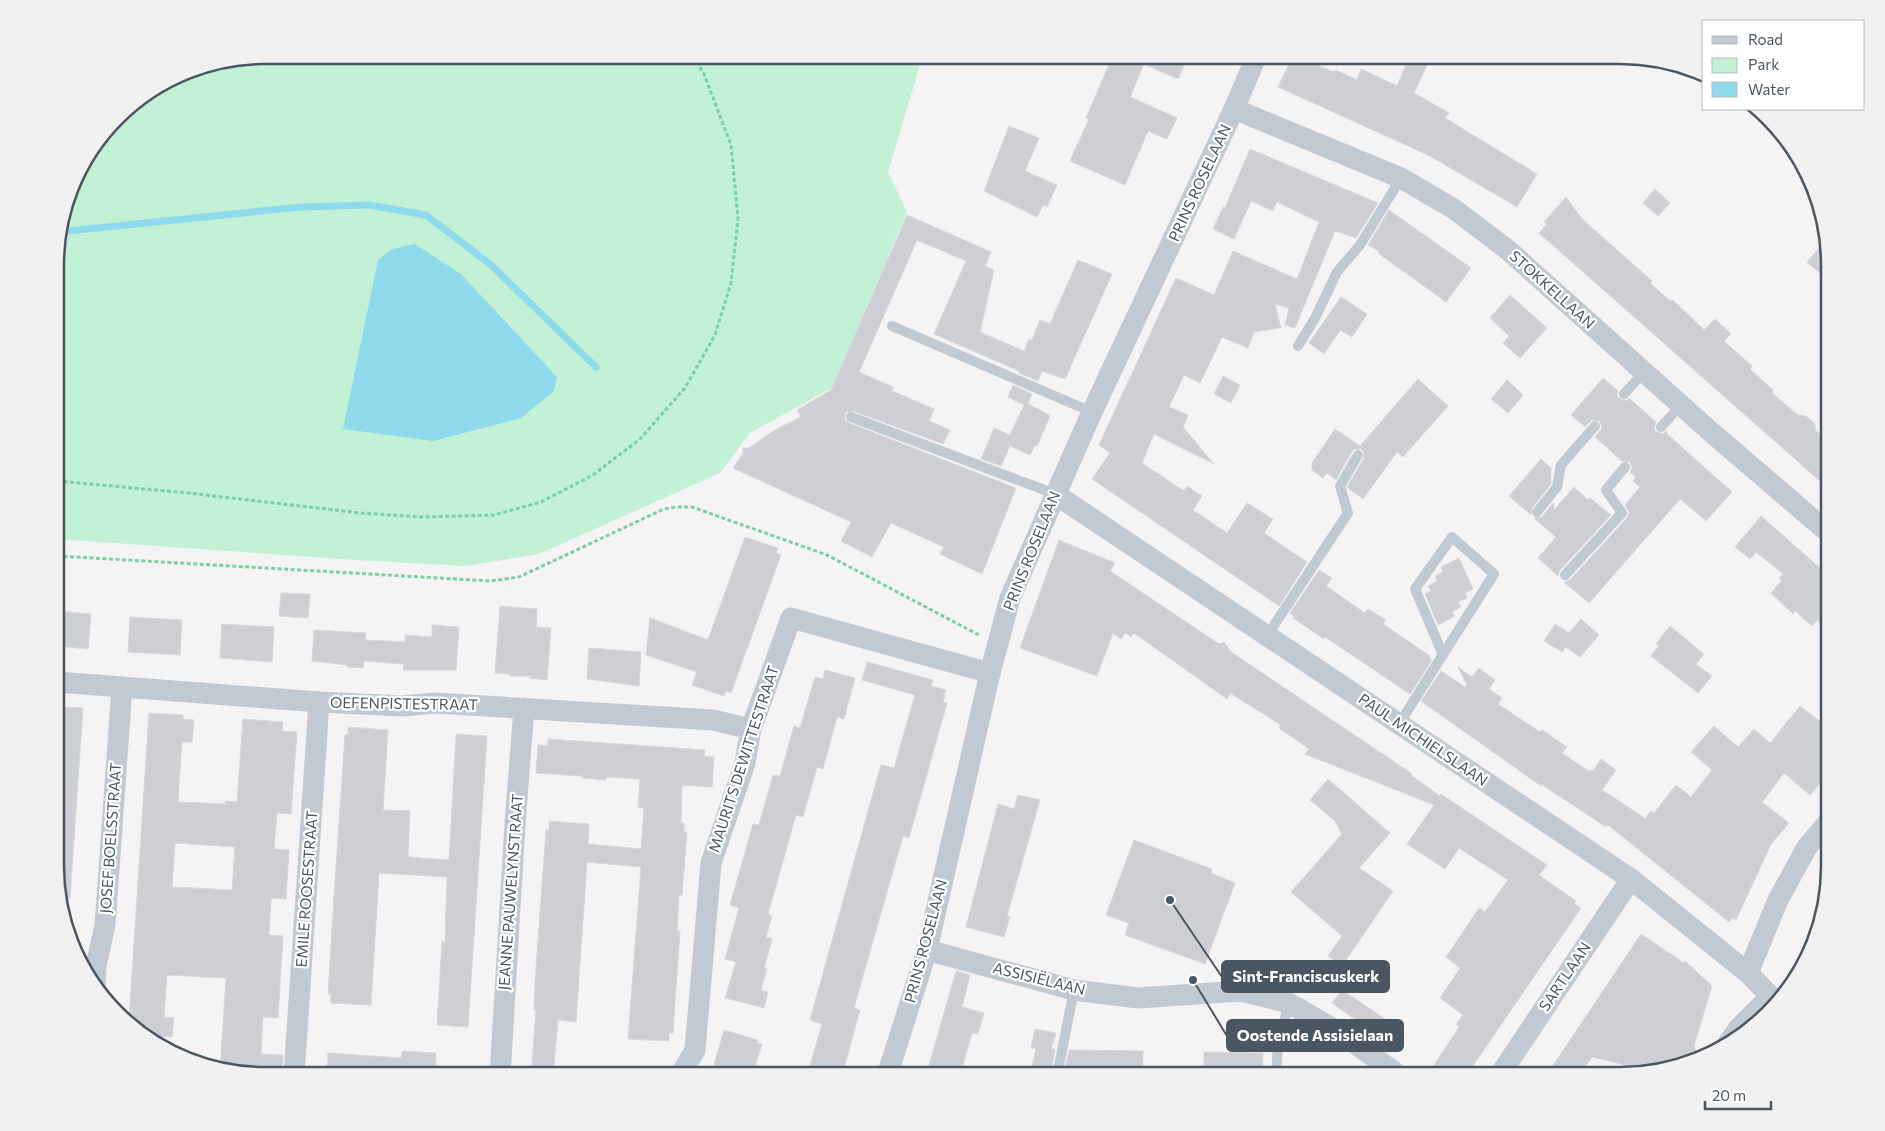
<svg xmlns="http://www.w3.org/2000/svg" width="1885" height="1131" font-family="Commissioner,sans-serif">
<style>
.green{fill:#c3f1d5}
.water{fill:#90daee}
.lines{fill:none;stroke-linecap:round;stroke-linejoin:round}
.stream{stroke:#90daee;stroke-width:7}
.building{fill:#cdcfd5;stroke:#d7d9de;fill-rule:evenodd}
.path{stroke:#7ad0a6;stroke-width:3;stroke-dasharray:4 2.5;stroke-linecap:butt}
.lane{stroke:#c1cad2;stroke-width:10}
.street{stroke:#c1cad2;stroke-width:21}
.labels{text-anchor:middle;stroke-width:4.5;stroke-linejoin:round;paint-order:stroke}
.street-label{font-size:15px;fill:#4a5661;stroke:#fff}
.rim{fill:none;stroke:#4a5661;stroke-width:2.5}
.leader{fill:none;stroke:#4a5661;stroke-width:2}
.callout-dot{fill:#4a5661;stroke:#fff;stroke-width:2}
.callout{fill:#4a5661;stroke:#4a5661;stroke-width:2}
.callout-label{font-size:16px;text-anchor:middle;font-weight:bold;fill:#fff}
</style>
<rect width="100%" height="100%" fill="#f5f3f3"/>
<path class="green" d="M264,55H923L888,172L907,212L835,381L837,385L750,433L720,473L539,554L466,566L355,560L57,539V237L77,172L126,107L185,71Z"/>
<path class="water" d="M415,244L461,274L557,377L554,391L521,418L433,441L343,429L378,260L392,249Z"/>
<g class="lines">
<path class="stream" d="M58,232L301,207L369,205L426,215L491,265L596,367"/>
</g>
<g class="building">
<path d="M1113,55H1189L1178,79L1144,64L1130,97L1177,118L1167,139L1148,131L1125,185L1070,161L1089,119L1086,118Z"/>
<path d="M1293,55L1334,72L1336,70L1357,80L1361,69L1397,86L1410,55H1414L1429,61L1414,93L1449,113L1445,118L1537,174L1517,207L1430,156L1278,87Z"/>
<path d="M1009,126L1039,138L1025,171L1057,185L1047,207L1043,205L1037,217L984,191Z"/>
<path d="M1250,149L1378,203L1356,238L1335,231L1295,328L1285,325L1289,308L1275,304L1281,328L1254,332L1248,348L1222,337L1200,383L1184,375L1169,407L1188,415L1183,427L1214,464L1154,434L1142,463L1184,491L1187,486L1202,496L1193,510L1227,533L1247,503L1273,519L1264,533L1307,562L1279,606L1092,479L1110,453L1099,445L1176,278L1214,295L1233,251L1297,279L1319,222L1277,202L1273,211L1251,201L1234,239L1213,229L1223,207L1225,208Z"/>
<path d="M1655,189L1670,203L1658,216L1643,203Z"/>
<path d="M1566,197L1581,218L1652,281L1650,283L1669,300L1674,301L1704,330L1715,319L1731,334L1724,341L1752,366L1750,369L1773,390L1772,393L1798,415L1806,416L1815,424V430L1830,442V490L1539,233L1547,224L1544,222Z"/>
<path d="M1389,210L1471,268L1446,302L1378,253L1379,251L1368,245Z"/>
<path d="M907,215L991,252L985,266L994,270L980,332L1024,351L1029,339L1032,340L1040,320L1050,324L1078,260L1112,274L1065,379L1042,371L1038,381L1019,373V371L934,334L966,261L917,240L885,313L859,372L893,387L892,391L934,409L929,421L950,430L943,444L853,411L846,412L844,419L849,423L1016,488L982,574L940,554L944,547L891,523L872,557L841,541L851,522L733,468L743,453V448H749L773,431L801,417L797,410L831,390Z"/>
<path d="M1820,247L1830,255V282L1807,262Z"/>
<path d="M1510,295L1547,328L1520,358L1503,343L1509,336L1490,318Z"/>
<path d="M1341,297L1367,314L1352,337L1340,330L1324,354L1309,343Z"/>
<path d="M1223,376L1240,385L1231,403L1214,394Z"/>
<path d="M1603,378L1618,391L1617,396L1620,399L1626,401L1629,398L1656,422L1654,429L1657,432L1663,434L1666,431L1667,434L1732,492L1706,521L1680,499L1589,603L1564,582L1570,580L1627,518L1629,512L1625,505L1640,487L1633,481L1636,477L1630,472L1632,468L1630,462L1622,461L1595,437L1602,428L1600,421L1592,420L1585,427L1571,415Z"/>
<path d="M1418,379L1448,406L1403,457L1397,452L1363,499L1347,487L1364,458V452L1361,449H1355L1352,451L1336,480L1327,473L1323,478L1312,470V463L1335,429L1360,446Z"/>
<path d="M1507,380L1523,395L1508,413L1491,399Z"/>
<path d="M1013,385L1032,394L1028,404L1048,414V415L1050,416L1037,446L1035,445L1030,455L1010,446L1001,466L981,459L994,428L1010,435L1024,405L1008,397Z"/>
<path d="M1541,459L1551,468V484L1532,508L1531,515L1509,496Z"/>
<path d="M1574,487L1588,500L1590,498L1611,515L1560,570L1558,576L1538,558L1556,537L1534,518L1542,517L1553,503L1554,510Z"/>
<path d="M1761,516L1830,577V631L1817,620L1812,626L1795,611L1793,614L1771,593L1782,580L1779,578L1783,574L1756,552L1750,559L1735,547Z"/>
<path d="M745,537L778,548L776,553L781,555L731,693L726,691L724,696L692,685L697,672L646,655L650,618L708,640Z"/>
<path d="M1059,540L1115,563L1110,571L1219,644L1224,642L1231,652L1411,773L1412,776L1440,796L1441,794L1547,865L1539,875L1576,901L1574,904L1581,908L1466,1076H1427L1459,1027L1456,1024L1463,1015L1440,998L1460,968L1446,957L1479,908L1485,912L1508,880L1459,848L1445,869L1407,844L1434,805L1305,754L1309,749L1279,728L1281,725L1230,693L1227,699L1134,633L1131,637L1125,633L1121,639L1113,633L1097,676L1020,648Z"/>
<path d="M1459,558L1473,589L1465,593L1467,598L1458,602L1461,607L1452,612L1455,616L1438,625L1425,594L1431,591L1428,586L1437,581L1435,576L1443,572L1441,567Z"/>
<path d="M1319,570L1332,578L1326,586L1365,613L1368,609L1386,620L1383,624L1430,656L1429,658L1432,660L1410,694L1325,637L1324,639L1293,618L1294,616L1290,613Z"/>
<path d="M281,593L310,594L308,618L279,616Z"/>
<path d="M500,606L537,609L536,636L537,627L551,628L547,680L530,678V676H510V674L495,673Z"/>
<path d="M57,611L91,614L88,649L57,646Z"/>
<path d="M130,617L182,620L180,655L128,652Z"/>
<path d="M1581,619L1599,635L1580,657L1566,647L1562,652L1544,641L1555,624L1569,633Z"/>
<path d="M222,624L274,627L272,662L220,658Z"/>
<path d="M432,625L459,627L456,670H403L404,664L364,661L363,668L347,667V665L312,661L314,630L366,633L365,640L405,642V635L432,637Z"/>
<path d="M1670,626L1704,654L1696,664L1712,676L1698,693L1651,656L1659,646L1656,644Z"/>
<path d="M589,648L641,652L639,686L587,679Z"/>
<path d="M867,662L933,680L931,686L946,690L943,702L947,703L909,838L903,836L865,969L854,1008L860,1010L842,1076H807L822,1024L810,1020L875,786L881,765L894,768L915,695L862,680Z"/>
<path d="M1458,667L1472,677L1479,668L1495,680L1489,689L1502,698L1498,704L1540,732L1542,730L1567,747L1562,753L1590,772L1591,770L1593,771L1601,759L1616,770L1602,790L1639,814L1645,819L1651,811L1654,813L1676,785L1691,797L1712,770L1691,752L1714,726L1738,747L1754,729L1770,743L1800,706L1830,729V772L1810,795L1784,773L1762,802L1789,823L1771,844L1736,920L1732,918L1729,922L1608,825L1606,827L1541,784V786L1421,701L1441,671L1465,687L1467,685Z"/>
<path d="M825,670L855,678L844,719L837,717L823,769L817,767L803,817L796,815L768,914L772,916L766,937L772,939L764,968H767L761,990L768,992L764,1008L725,998L736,962L725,959L739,908L730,905L753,824L759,825L773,775L780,776L794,726L800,728L815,677L823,679Z"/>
<path d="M57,707L83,708L70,899L58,898L57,894Z"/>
<path d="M149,713L183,715V719L194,720L192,742H182L178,802L225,804V801L237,802L243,719L283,722L282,731L297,732L291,814L277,813L274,849L289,850L286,899L271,898L269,935L283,936L278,1018L263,1017L261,1054L283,1055L282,1071L259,1070V1075L220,1070L226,978L167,975L164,1017L174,1018L172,1037L163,1036L162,1049L129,1019ZM175,843L235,847L232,890L172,887Z"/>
<path d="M348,727L388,730L383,810L410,811L408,857L449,860L456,734L487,736L468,1027L437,1025L442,941L445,942L447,877L379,873L371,1005L331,1003V994H328L335,881L345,735H348Z"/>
<path d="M548,739L705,750L704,756L714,757L712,787L682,785L681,823H684V832H687L682,895H679L677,931H680L673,1033H669V1041L628,1039L641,867L587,862L576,1022L558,1020L553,1076H531L536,1010H534L535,982L546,830H549V821L589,824L588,844L641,849L644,808L638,807L640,779L606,777V780L582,778V776L536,773L538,745L548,746Z"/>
<path d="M1328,779L1390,833L1359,868L1393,891L1342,966L1328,956L1342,936L1291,892L1342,834L1335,821L1310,800Z"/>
<path d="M1018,795L1040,800L1007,916L1010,917L1004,937L966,927L998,804L1014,809Z"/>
<path d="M1134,840L1212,869L1211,873L1235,883L1205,964L1125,935L1129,923L1106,915Z"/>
<path d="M1641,934L1684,963L1685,961L1712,986L1694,1046L1698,1056L1650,1071L1592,1057L1579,1076H1546Z"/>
<path d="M956,971L970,975L962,1007L984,1013L978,1034L972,1033L960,1076H926Z"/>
<path d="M1342,990L1394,1025L1384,1040L1332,1003Z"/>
<path d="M1035,1029L1056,1033L1051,1049H1055L1051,1071L1032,1067L1036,1049L1031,1048Z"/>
<path d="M724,1030L758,1040L757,1043L762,1044L752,1076H719L722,1067L714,1065Z"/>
<path d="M1069,1050L1143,1051V1076H1073L1064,1074Z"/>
<path d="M402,1051L436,1053L435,1076H327L328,1053L401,1058Z"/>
<path d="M1204,1052L1263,1053L1262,1076H1204Z"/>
</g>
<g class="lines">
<g class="path">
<path d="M57,481L188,493L361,513L422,517L494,515L541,502L593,475L640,439L685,388L715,335L731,283L738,219L731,145L704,74L692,55"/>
<path d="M57,556L491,581L519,577L664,509L677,507H692L827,555L979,635"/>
</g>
<g class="lane">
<path d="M892,326L1092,412"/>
<path d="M1298,346L1315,318L1337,272L1360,245L1401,178"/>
<path d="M1624,394L1644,372"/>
<path d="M851,417L1055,494"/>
<path d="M1661,427L1681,405"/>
<path d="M1537,512L1557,487L1561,465L1595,426"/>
<path d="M1565,575L1622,513L1606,490L1625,467"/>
<path d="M1267,636L1348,513L1340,486L1358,455"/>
<path d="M1399,724L1494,574L1452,537L1415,589L1443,655"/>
<path d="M1057,1076L1074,990"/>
<path d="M1276,1076L1278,1044L1289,1003"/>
</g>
<g class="street">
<path d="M1234,109L1401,178L1454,209L1508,250L1711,432L1830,534"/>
<path d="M1055,494L1631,879L1748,973L1777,1003"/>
<path d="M57,682L319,702L402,706L435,703L713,720L751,729"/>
<path d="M927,950L1074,990L1138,998L1241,991L1289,1003L1339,1032L1400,1076"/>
<path d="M1748,973L1778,900L1807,847L1830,820"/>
<path d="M95,987L96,966L105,925L122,687"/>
<path d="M1725,1048L1738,1029L1771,996"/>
<path d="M294,1076L319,702"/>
<path d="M500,1076L515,824L524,708"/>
<path d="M680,1076L695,1050L711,863L745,763L751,729L791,618L990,673"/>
<path d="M887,1076L927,950L990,673L1010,598L1092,412L1234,109L1257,55"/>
<path d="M1499,1076L1631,879"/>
</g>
</g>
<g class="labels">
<g class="street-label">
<text transform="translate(1200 183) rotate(-65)" y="5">PRINS ROSELAAN</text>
<text transform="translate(1552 290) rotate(42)" y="5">STOKKELLAAN</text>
<text transform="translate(1032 551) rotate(-68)" y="5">PRINS ROSELAAN</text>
<text transform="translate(404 704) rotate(1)" y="5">OEFENPISTESTRAAT</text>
<text transform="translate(1423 740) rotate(34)" y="5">PAUL MICHIELSLAAN</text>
<text transform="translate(744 759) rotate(-72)" y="5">MAURITS DEWITTESTRAAT</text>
<text transform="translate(111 838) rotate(-86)" y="5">JOSEF BOELSSTRAAT</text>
<text transform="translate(307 889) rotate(-86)" y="5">EMILE ROOSESTRAAT</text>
<text transform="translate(511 892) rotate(-86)" y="5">JEANNE PAUWELYNSTRAAT</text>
<text transform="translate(926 941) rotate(-75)" y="5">PRINS ROSELAAN</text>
<text transform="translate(1565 977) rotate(-56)" y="5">SARTLAAN</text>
<text transform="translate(1039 979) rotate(14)" y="5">ASSISIËLAAN</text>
</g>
</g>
<path d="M0 0H1885V1131H0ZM265 64H1620A201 201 0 0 1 1821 265V866A201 201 0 0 1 1620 1067H265A201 201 0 0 1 64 866V265A201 201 0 0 1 265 64Z" fill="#f1f1f2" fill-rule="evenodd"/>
<path class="rim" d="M265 64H1620A201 201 0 0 1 1821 265V866A201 201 0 0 1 1620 1067H265A201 201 0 0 1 64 866V265A201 201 0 0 1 265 64Z"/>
<path class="leader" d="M1170 900L1222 977M1193 980L1227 1036"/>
<g class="callout-dot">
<circle cx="1170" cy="900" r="5"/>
<circle cx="1193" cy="980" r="5"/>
</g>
<g class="callout">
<rect x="1222" y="961" width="167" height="31" rx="5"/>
<rect x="1227" y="1020" width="176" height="31" rx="5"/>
</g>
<g class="callout-label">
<text x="1306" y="982">Sint-Franciscuskerk</text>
<text x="1315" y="1041">Oostende Assisielaan</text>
</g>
<rect x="1702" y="20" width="162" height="90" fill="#ffffff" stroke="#b7bbc0"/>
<rect x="1712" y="36" width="25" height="8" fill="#c1cad2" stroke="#b7bbc0"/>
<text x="1748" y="45" font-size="15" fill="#4a5661">Road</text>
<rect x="1712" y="58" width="25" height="15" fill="#c3f1d5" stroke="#b7bbc0"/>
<text x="1748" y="70" font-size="15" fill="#4a5661">Park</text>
<rect x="1712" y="82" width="25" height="15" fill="#90daee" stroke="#b7bbc0"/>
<text x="1748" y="95" font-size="15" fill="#4a5661">Water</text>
<path d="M1705 1101v8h66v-8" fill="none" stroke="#4a5661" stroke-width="2.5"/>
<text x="1712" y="1101" font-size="15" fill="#4a5661" stroke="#ffffff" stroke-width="4" paint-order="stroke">20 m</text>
</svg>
